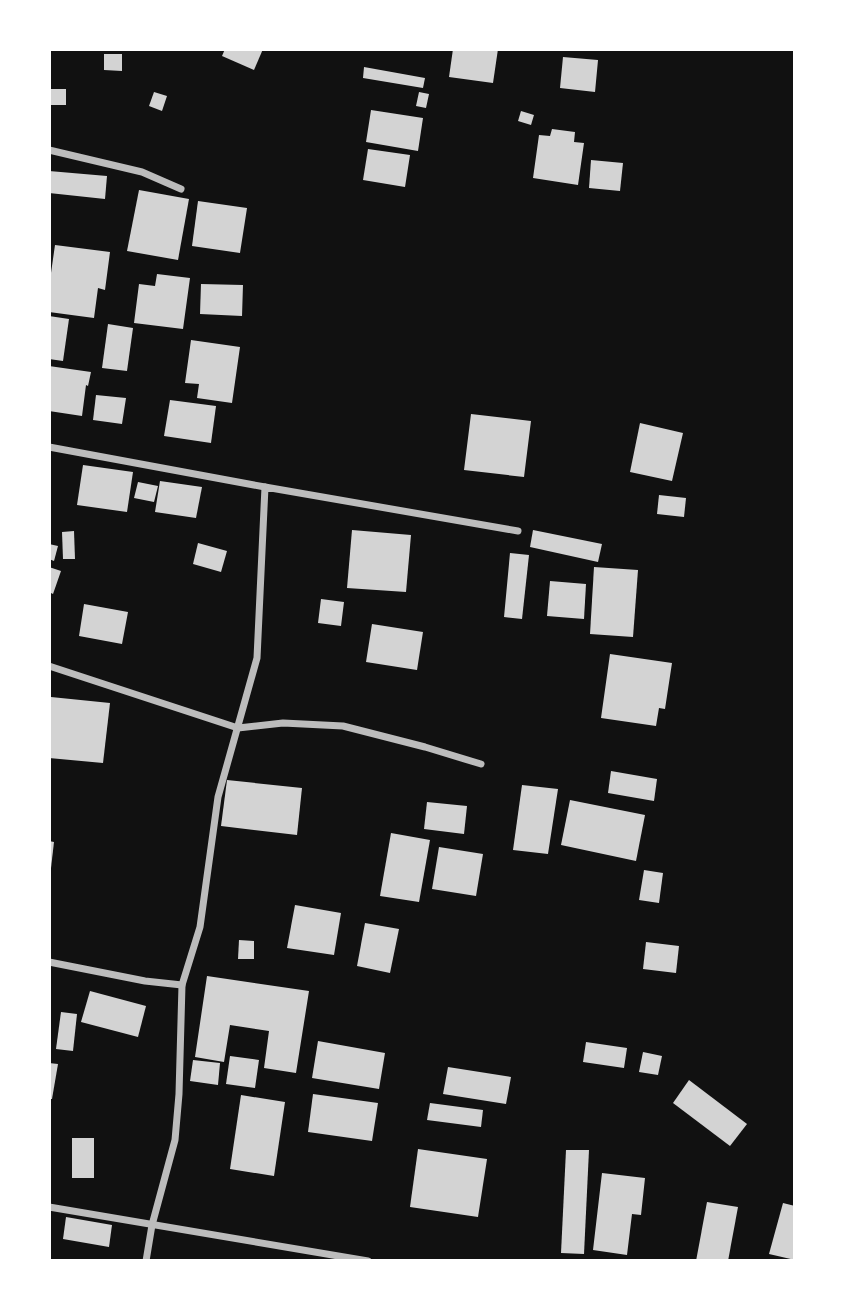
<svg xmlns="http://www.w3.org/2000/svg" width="844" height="1310" font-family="Cabin,sans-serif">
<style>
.building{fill:#d3d3d3}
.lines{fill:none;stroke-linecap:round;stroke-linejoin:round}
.minor{stroke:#bcbcbc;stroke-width:7}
</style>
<rect width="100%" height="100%" fill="#111"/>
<g class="building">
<path d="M225,49H263L254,70L222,56Z"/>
<path d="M453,49H498L493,83L449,77Z"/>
<path d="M104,54H122V71L104,70Z"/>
<path d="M563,57L598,60L595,92L560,88Z"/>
<path d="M364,67L425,78L423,88L363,78Z"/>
<rect x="50" y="89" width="16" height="16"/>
<path d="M154,92L167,96L162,111L149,106Z"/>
<path d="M419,92L429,94L426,108L416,106Z"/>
<path d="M371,110L423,118L418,151L366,142Z"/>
<path d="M521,111L534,115L531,125L518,121Z"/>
<path d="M552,129L575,132L574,142L584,143L578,185L533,178L539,135L550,136Z"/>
<path d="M368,149L410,155L405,187L363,180Z"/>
<path d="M591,160L623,163L620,191L589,188Z"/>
<path d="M49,171L107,176L105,199L49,193Z"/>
<path d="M139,190L189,199L178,260L127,251Z"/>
<path d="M198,201L247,208L240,253L192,246Z"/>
<path d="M55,245L110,252L105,290L98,288L94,318L49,312V287Z"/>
<path d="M157,274L190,278L183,329L134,323L139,284L155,286Z"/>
<path d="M201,284L243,285L242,316L200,314Z"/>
<path d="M49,316L69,319L63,361L49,359Z"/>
<path d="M108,324L133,328L127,371L102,368Z"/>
<path d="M191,340L240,347L232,403L197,398L199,384L185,383Z"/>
<path d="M49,366L91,372L88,386L86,385L82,416L49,411Z"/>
<path d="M96,395L126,398L122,424L93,420Z"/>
<path d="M170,400L216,406L211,443L164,436Z"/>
<path d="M471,414L531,421L524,477L464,470Z"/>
<path d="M640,423L683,433L672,481L630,472Z"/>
<path d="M83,465L133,472L127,512L77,505Z"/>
<path d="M160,481L202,487L196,518L155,512Z"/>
<path d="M138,482L158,486L154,502L134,498Z"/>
<path d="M659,495L686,498L684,517L657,514Z"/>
<path d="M352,530L411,535L406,592L347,588Z"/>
<path d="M533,530L602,544L598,562L530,547Z"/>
<path d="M74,531L75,559H63L62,532Z"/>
<path d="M198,543L227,551L221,572L193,564Z"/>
<path d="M49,544L58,546L54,561L49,559Z"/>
<path d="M510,553L529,555L522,619L504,617Z"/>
<path d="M49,567L61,571L53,594L49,592Z"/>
<path d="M594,567L638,570L633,637L590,634Z"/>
<path d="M550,581L586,584L584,619L547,616Z"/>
<path d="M321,599L344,602L341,626L318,623Z"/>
<path d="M84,604L128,612L122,644L79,636Z"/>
<path d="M372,624L423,632L417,670L366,662Z"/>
<path d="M610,654L672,663L665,709L659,708L656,726L601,718Z"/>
<path d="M51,697L110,703L103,763L49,758Z"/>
<path d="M611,771L657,779L654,801L608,793Z"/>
<path d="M227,780L302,788L297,835L221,826Z"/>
<path d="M522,785L558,789L548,854L513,850Z"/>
<path d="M570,800L645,815L636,861L561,845Z"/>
<path d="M427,802L467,806L464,834L424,829Z"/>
<path d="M391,833L430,840L419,902L380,896Z"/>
<path d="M49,841L54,842L51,868H49Z"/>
<path d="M439,847L483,854L476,896L432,889Z"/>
<path d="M644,870L663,873L659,903L639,900Z"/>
<path d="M295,905L341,913L334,955L287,948Z"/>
<path d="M365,923L399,929L390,973L357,966Z"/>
<path d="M239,940L254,941V959H238Z"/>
<path d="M646,942L679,946L676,973L643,969Z"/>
<path d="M207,976L309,991L296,1073L264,1068L269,1031L230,1025L224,1062L195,1057Z"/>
<path d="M90,991L146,1006L138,1037L81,1022Z"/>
<path d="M61,1012L77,1014L73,1051L56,1049Z"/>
<path d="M318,1041L385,1053L379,1089L312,1078Z"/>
<path d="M586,1042L627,1048L624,1068L583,1062Z"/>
<path d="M643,1052L662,1056L658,1075L639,1072Z"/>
<path d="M230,1056L259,1060L255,1088L226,1084Z"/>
<path d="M193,1060L220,1063L218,1085L190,1081Z"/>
<path d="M49,1063L58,1064L52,1099H49Z"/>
<path d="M448,1067L511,1077L506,1104L443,1094Z"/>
<path d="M689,1080L747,1124L730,1146L673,1103Z"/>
<path d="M313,1094L378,1103L372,1141L308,1132Z"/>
<path d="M241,1095L285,1102L274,1176L230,1169Z"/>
<path d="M430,1103L483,1110L481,1127L427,1120Z"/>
<rect x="72" y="1138" width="22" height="40"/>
<path d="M418,1149L487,1159L478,1217L410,1207Z"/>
<path d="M566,1150H589L584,1254L561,1253Z"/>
<path d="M602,1173L645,1178L641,1215L632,1214L627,1255L593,1250Z"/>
<path d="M707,1202L738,1207L728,1261H696Z"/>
<path d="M783,1203L795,1206V1260L769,1254Z"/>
<path d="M66,1217L112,1225L109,1247L63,1239Z"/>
</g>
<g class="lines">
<g class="minor">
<path d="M49,150L142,172L181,189"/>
<path d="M49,447L265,487"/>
<path d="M49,666L238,728L283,723L343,726L425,747L481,764"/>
<path d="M49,962L145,981L182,985"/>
<path d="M49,1207L368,1261"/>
<path d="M146,1261L152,1225L175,1140L179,1094L182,985L200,927L218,797L257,658L265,487L518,531"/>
</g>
</g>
<rect width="844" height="1310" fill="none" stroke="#ffffff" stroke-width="102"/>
</svg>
